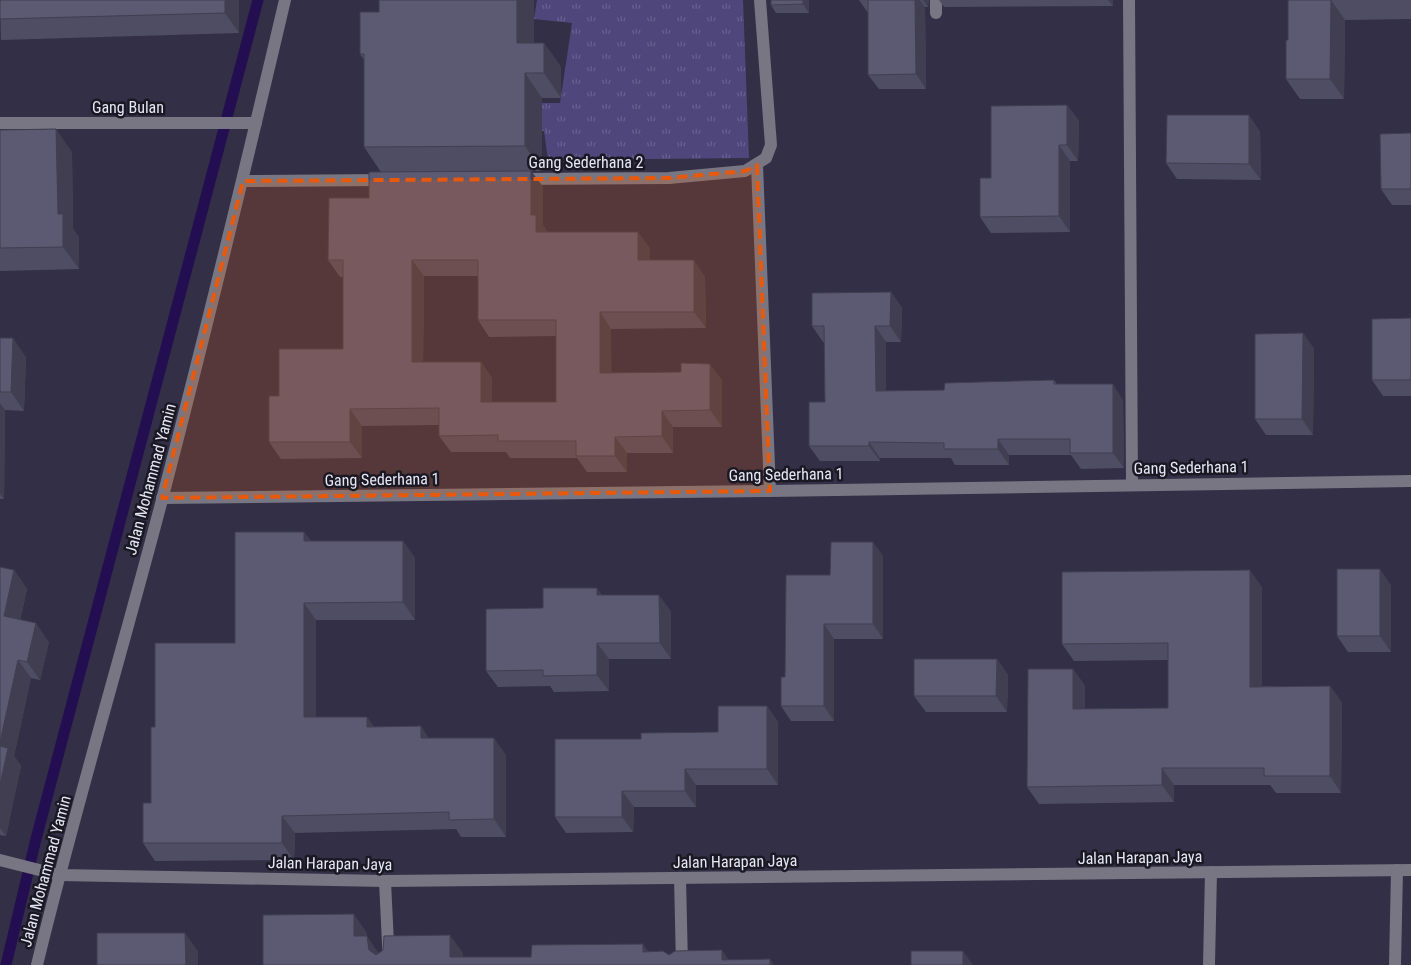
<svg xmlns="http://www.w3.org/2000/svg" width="1411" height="965" font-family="'Roboto Condensed',sans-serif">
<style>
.grass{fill:url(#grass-tufts)}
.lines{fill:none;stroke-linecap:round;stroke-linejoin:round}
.stream{stroke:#220e50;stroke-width:11}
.minor{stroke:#777682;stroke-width:12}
.wall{fill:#4f4d63;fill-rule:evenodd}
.shaded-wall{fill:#403e50}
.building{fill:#5c5973;stroke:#403e50;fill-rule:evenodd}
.marked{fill:#e8590c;fill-opacity:0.2;stroke:#e8590c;stroke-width:4;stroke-dasharray:10 6;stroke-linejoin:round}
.labels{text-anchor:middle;stroke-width:5;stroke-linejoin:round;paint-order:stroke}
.street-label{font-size:16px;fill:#e6e5f4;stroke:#1a1923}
</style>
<defs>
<pattern id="grass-tufts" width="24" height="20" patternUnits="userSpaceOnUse" patternTransform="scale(1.25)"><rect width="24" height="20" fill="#4f477c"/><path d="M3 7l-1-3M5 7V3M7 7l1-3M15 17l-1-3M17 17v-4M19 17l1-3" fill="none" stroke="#68618f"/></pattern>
</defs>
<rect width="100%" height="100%" fill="#322f46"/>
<path class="grass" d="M537,0H743L749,158L548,160L544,131H510L513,103H560L572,23L534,19Z"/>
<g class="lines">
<path class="stream" d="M6,965L36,839L258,0"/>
<g class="minor">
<path d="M936,0V13"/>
<path d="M1129,0L1132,485"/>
<path d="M0,123H256"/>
<path d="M757,165L770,491"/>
<path d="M520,179L669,178L745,171L766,158L771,145L760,0"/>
<path d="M243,181L385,180"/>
<path d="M162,498L770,491L1411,481"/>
<path d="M0,860L59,875L385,881L1411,870"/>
<path d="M680,878L682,965"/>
<path d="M385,881L389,965"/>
<path d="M37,965C75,808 122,653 163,496C206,331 246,166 285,0"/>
<path d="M1209,965L1211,872"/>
<path d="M1395,965L1397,870"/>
</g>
</g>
<g class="wall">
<path d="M0,0H239V33L1,40Z"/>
<path d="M379,0H534V43H544L561,67V98H542V171H531L543,187V225L547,232L650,248V260L705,277L706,328L611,329V373L722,380V427H673V453H627V472H587L577,458H510L506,452H451L439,436V425L362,426V458L281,459L269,442L279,396L343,349V277H340L328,260L369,198L381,172L364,147V60L360,54L379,12ZM424,276H478V320L489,337L556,336V402H492V378L481,362H423Z"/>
<path d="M809,0V13H776L771,5Z"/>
<path d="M859,0H929L928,7H925L926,89H879L868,75V13Z"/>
<path d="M939,0H1113V6L944,7Z"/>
<path d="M1288,0H1411V19L1345,20L1344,99H1300L1286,79L1288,40Z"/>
<path d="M1067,105L1079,121L1078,161H1070V232L991,233L980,217L991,178Z"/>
<path d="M0,130L72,152L73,229L79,237V269L0,271Z"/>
<path d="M1260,131L1261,180L1177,179L1166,163Z"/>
<path d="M1411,133V205H1392L1381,189Z"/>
<path d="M891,292L902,308L901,342H886V391L944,390L1054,380L1057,384L1123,400L1124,468L1081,469L1071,455H1009V465H955L951,458H880V461H820L809,446L825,402L824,342H823L812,326Z"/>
<path d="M1411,318V396H1383L1372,380Z"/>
<path d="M1303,333L1314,349L1313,435H1266L1255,419Z"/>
<path d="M0,338L26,357L24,411L5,410L4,499H0Z"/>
<path d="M304,532L311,541H403L415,558V620H316V717H367L374,727L429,738L506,755V837H461L456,829L295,833L294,860L155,861L143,843L151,803L155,727L235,643Z"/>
<path d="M883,556V639H834V721H791L781,706L785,677L830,575Z"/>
<path d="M0,567L14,570L27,589L20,620L49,642L40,680L31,678L14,756L21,766L6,836L0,835Z"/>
<path d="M1391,585V652H1348L1337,636Z"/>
<path d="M1262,587V686H1330L1342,703L1341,793H1276L1270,785H1174V802L1039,804L1027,787L1073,669L1085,686V709L1168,708V660L1074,661L1062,644Z"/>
<path d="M603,595L671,611V659H609V691L554,692L550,686L498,687L486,671L543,608Z"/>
<path d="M997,659L1008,675L1007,712H926L914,696Z"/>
<path d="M767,706L778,722V785H696V807H634L633,832L566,833L555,817L641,739L718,732Z"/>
</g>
<g class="shaded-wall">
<path d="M225,0H239V33L225,13Z"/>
<path d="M517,0H534V67L517,43Z"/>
<path d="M803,0H809V13L803,4Z"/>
<path d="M915,0H920L925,7L926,89L916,74Z"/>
<path d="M923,0H929L928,7Z"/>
<path d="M1108,0H1113V6Z"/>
<path d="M1331,0L1345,20L1344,99L1330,79Z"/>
<path d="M544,43L561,67V98L544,73Z"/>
<path d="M525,73L542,98V171L525,146Z"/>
<path d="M1067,105L1079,121L1078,161L1067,145Z"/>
<path d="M1249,115L1260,131L1261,180L1249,164Z"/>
<path d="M56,129L72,152L73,229L79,237V269L63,247L58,214Z"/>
<path d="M1059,145L1070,161V232L1059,216Z"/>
<path d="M531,171L543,187V225L547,231V249L536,232L531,215Z"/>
<path d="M638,232L650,248V277L638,260Z"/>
<path d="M412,260L424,276L423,379L412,362Z"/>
<path d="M694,260L705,277L706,328L694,312Z"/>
<path d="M891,292L902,308L901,342L890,326Z"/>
<path d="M600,312L611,329L612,389L600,373Z"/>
<path d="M875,326L886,342V406L876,391Z"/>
<path d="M1303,333L1314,349L1313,435L1302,419Z"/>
<path d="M13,338L26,357L24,411L11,392Z"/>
<path d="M481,362L492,378V419L481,402Z"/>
<path d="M710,364L722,380V427L710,410Z"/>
<path d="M1113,384L1123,400L1124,468L1113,453Z"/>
<path d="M0,403L5,410L4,499L0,494Z"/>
<path d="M350,409L362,426V458L350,442Z"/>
<path d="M662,411L673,427V453L662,436Z"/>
<path d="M615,437L627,453V472L615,456Z"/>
<path d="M998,439L1009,455V465L998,449Z"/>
<path d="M869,442L880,458V461L869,446Z"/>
<path d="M304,532L316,549L304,541Z"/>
<path d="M403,541L415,558V620L403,602Z"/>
<path d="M873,542L883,556V639L873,624Z"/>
<path d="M1380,569L1391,585V652L1380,636Z"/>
<path d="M14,570L27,589L17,635L4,616Z"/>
<path d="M1250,570L1262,587V704L1250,687Z"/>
<path d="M597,588L609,604L597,595Z"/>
<path d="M659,595L671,611V659L660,643Z"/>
<path d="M304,603L316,620V734L304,717Z"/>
<path d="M36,623L49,642L40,680L27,662Z"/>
<path d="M824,624L834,639V721L824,706Z"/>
<path d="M597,643L609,659V691L597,675Z"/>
<path d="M997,659L1008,675L1007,712L996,696Z"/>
<path d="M18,660L31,678L14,756L21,766L6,836L0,828V742Z"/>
<path d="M1073,669L1085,686V726L1073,709Z"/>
<path d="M1330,686L1342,703L1341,793L1330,776Z"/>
<path d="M767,706L778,722V785L767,769Z"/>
<path d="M367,717L379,734L367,727Z"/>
<path d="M421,726L433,744L421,738Z"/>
<path d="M494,738L506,755V837L494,819Z"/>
<path d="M1162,768L1174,785V802L1162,785Z"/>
<path d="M685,769L696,785V807L685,791Z"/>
<path d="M622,791L634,807L633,832L622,817Z"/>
<path d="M282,816L295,833L294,860L282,843Z"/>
<path d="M354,914L367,933V955L354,936Z"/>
<path d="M185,933L198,951V965H186Z"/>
<path d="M450,935L463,953V965L450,957Z"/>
<path d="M367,936L380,955L382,965L369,950Z"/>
<path d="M643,944L656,962L643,952Z"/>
<path d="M722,950L732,965L722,960Z"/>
<path d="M963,951L973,965H963Z"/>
<path d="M770,959L774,965H770Z"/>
</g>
<g class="building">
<path d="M0,0H225V13L0,19Z"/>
<path d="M379,0H517V43H544V73H525V146L364,147V54H360V12H379Z"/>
<path d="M771,0H803V4L771,5Z"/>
<path d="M868,0H915L916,74L868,75Z"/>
<path d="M1288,0H1331L1330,79H1286V40H1288Z"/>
<path d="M1067,105V145H1059V216L980,217V178H991V106Z"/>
<path d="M1167,115H1249V164L1166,163Z"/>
<path d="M56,129L58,214H63V247L0,248V130Z"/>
<path d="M1411,133V189H1381L1380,134Z"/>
<path d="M531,171V215H536V232H638V260H694V312H600V373L681,372V363L710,364V410L662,411V436L615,437V456H576V441H498V435L439,436V408L350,409V442H269V396H279V349H343V260H328L329,198H369V172ZM412,260H478V320H556V402H481V362H412Z"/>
<path d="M891,292L890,326H875L876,391L944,390L945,383L1015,381L1054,380V384H1113V453H1070V439H998V449H944V443L869,442V446H809V402H825L824,326H812V293Z"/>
<path d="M1411,318V380H1372V319Z"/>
<path d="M1303,333L1302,419H1255V334Z"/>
<path d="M0,338H13L11,392H0Z"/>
<path d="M235,532H304V541H403V602L304,603V717H367V727L421,726V738H494V819L449,820V812L282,816V843H143V803H151V727H155V643H235Z"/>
<path d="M831,542H873V624H824V706H781V677H785L786,575H830Z"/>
<path d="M0,567L14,570L4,616L36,623L27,662L18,660L0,742Z"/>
<rect x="1337" y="569" width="43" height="67"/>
<path d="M1250,570V687L1330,686V776H1264V768H1162V785L1027,787L1028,669H1073V709L1168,708V643L1062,644V572Z"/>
<path d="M543,588H597V595H659L660,643H597V675L543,676V670L486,671V609L543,608Z"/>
<path d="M914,659H997L996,696H914Z"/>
<path d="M718,706H767V769H685V791H622V817H555V739H641V733L718,732Z"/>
<path d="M0,746L8,748L0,785Z"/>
<path d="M354,914V936H367L369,950L376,955L383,950L384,936L450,935V957H531L532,945L643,944V952L663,951L669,955L675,951L722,950V960L770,959V965H263V915Z"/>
<path d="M97,933H185L186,965H97Z"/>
<rect x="911" y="951" width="52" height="14"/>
</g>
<path class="marked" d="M757,165L770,491L162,498L243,181L669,178L745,171Z"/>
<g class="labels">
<g class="street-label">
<text x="128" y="113">Gang Bulan</text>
<text x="586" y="168">Gang Sederhana 2</text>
<text transform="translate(1191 467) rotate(-1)" y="6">Gang Sederhana 1</text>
<text transform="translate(786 474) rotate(-1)" y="6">Gang Sederhana 1</text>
<text transform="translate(150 479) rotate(-75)" y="6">Jalan Mohammad Yamin</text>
<text transform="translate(382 479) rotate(-1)" y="6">Gang Sederhana 1</text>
<text transform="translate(1140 857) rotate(-1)" y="6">Jalan Harapan Jaya</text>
<text transform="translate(735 861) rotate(-1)" y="6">Jalan Harapan Jaya</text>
<text transform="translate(330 863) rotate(1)" y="6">Jalan Harapan Jaya</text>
<text transform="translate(45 871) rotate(-75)" y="6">Jalan Mohammad Yamin</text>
</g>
</g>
</svg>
